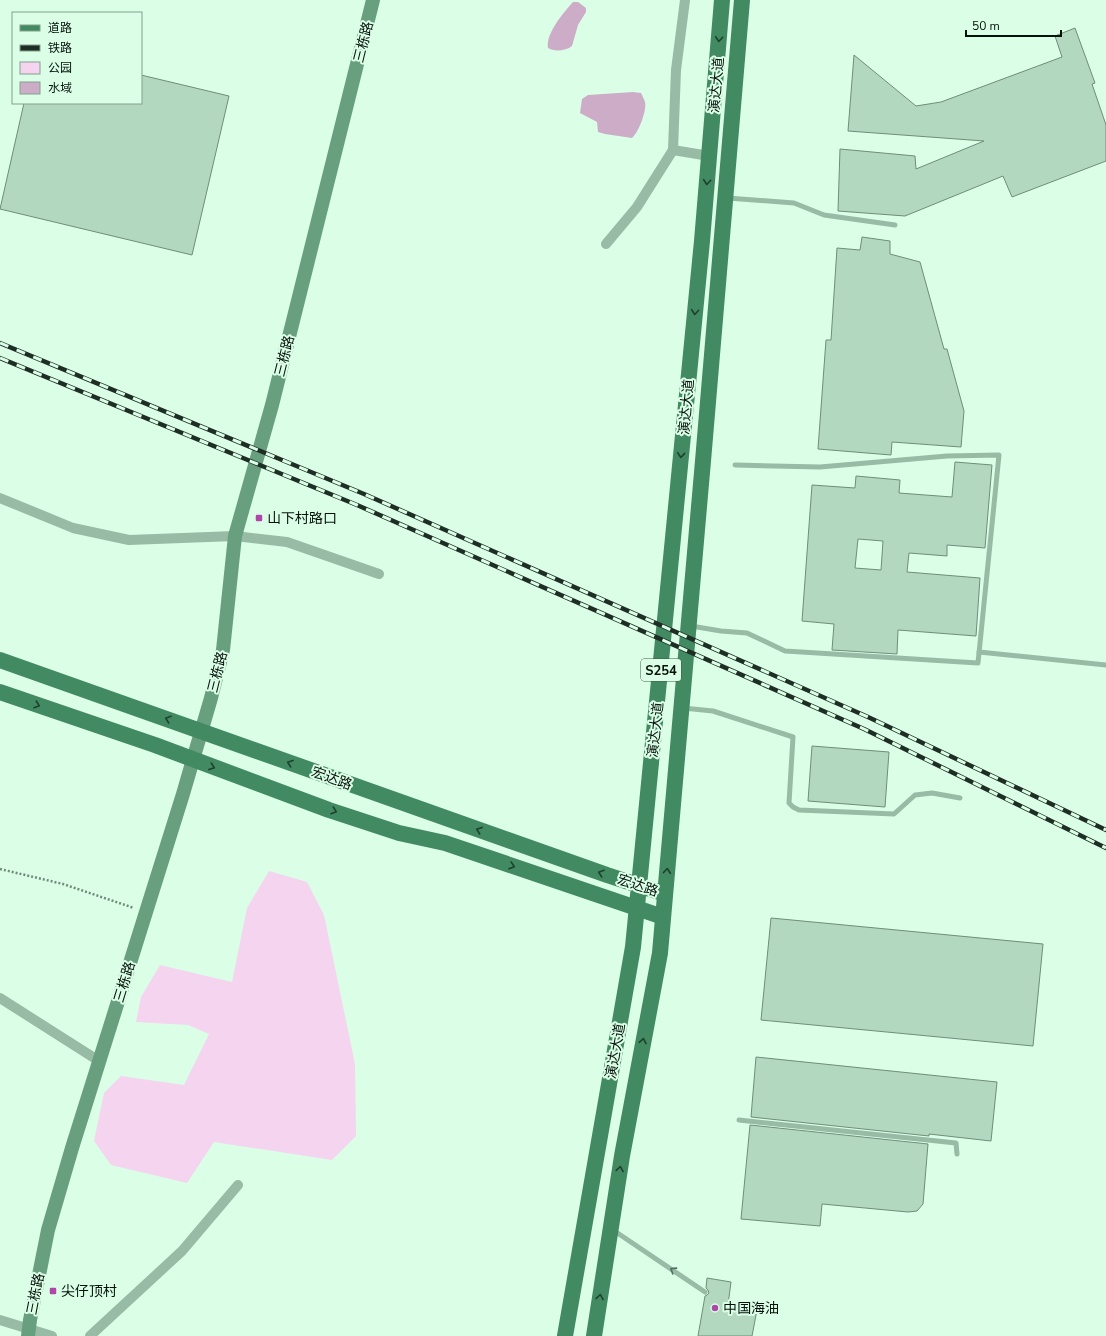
<svg xmlns="http://www.w3.org/2000/svg" width="1106" height="1336" font-family="'Nunito Sans','Noto Sans SC',sans-serif">
<style>
.green{fill:#f5d4f0}
.water{fill:#ccacc7}
.building{fill:#b2d8c0;stroke:#6e8e7a;fill-rule:evenodd}
.lines{fill:none;stroke-linecap:round;stroke-linejoin:round}
.path{stroke:#728a7b;stroke-width:2.5;stroke-dasharray:2 2;stroke-linecap:butt}
.lane{stroke:#97bba4;stroke-width:5}
.street{stroke:#97bba4;stroke-width:10}
.secondary{stroke:#689f7e;stroke-width:14}
.primary{stroke:#428a62;stroke-width:16}
.rail-casing{stroke:#1f2e25;stroke-width:4.5}
.rail{stroke:#dbfee7;stroke-width:3;stroke-dasharray:9;stroke-linecap:butt}
.oneway{stroke:#1d412d}
.oneway2{stroke:#556e5f}
.poi-dot{fill:#b046a7;stroke:#dbfee7;stroke-width:1.5}
.labels{text-anchor:middle;stroke-width:4;stroke-linejoin:round;paint-order:stroke}
.shield{fill:#dbfee7;stroke:#45584c;stroke-width:1}
.shield-label{font-size:13px;font-weight:bold;fill:#05110a}
.street-label{font-size:14px;fill:#05110a;stroke:#dbfee7}
.poi-label{font-size:14px;fill:#05110a;stroke:#dbfee7;text-anchor:start}
</style>
<rect width="100%" height="100%" fill="#dbfee7"/>
<path class="green" d="M269,871L307,882L324,915L355,1064L356,1136L332,1160L214,1142L187,1183L111,1165L94,1141L104,1093L121,1076L184,1085L209,1034L188,1025L136,1022L141,997L160,965L232,982L247,908Z"/>
<g class="water">
<path d="M573,2H578L586,8V12L578,25L572,46C566,51 554,52 548,48C545,34 564,12 573,2Z"/>
<path d="M633,92L641,93C642,95 644,99 645,102C647,110 639,132 632,138L605,134L598,132L597,122L580,113L582,99L588,95Z"/>
</g>
<g class="building">
<path d="M1075,28L1095,83L1092,84L1106,125V161L1012,197L1003,176L905,216L838,211L840,149L915,156L916,169L984,141L848,131L854,55L916,106L941,102L1062,57L1055,36Z"/>
<path d="M141,75L229,96L192,255L0,209L24,103H141Z"/>
<path d="M862,237L890,241V254L920,262L944,349H947L964,411L961,447L892,442L891,455L818,449L826,340H831L837,248L860,250Z"/>
<path d="M955,462L992,465L985,548L947,545V556L909,553L907,572L980,578L976,636L898,630L897,654L832,650L834,624L802,621L812,485L855,488L856,476L900,480L899,493L952,497ZM858,539L883,541L881,570L855,568Z"/>
<path d="M812,746L889,752L885,807L808,801Z"/>
<path d="M771,918L1043,944L1033,1046L761,1020Z"/>
<path d="M756,1057L997,1082L991,1141L929,1134V1136L751,1117Z"/>
<path d="M750,1125L928,1144L923,1204L917,1211L908,1212L822,1204L820,1226L741,1219Z"/>
<path d="M707,1278L731,1282L728,1305L757,1310L752,1336H698L705,1296L707,1295L709,1293L708,1290L706,1288Z"/>
</g>
<g class="lines">
<path class="path" d="M0,869L63,884L134,908"/>
<g class="lane">
<path d="M727,198L794,203L824,215L895,225"/>
<path d="M691,626L721,631L747,633L785,651L978,663L999,455L947,456L820,467L735,465"/>
<path d="M979,652L1106,665"/>
<path d="M683,708L713,711L793,737L789,803L793,807L799,810L894,814L915,795L932,793L960,798"/>
<path d="M739,1120L956,1143L957,1154"/>
<path d="M613,1230L705,1292"/>
</g>
<g class="street">
<path d="M673,150L709,156"/>
<path d="M606,244L637,207L673,150L676,70L685,0"/>
<path d="M0,498L73,528L129,540L235,536L287,542L379,574"/>
<path d="M0,998L99,1061"/>
<path d="M0,1320L52,1336"/>
<path d="M90,1336L182,1251L238,1185"/>
</g>
<path class="secondary" d="M28,1336L30,1320L48,1230L72,1148L183,794L211,698L223,650L235,536L272,405L373,0"/>
<g class="primary">
<path d="M0,660L607,875L665,894"/>
<path d="M0,692L155,745L329,810L399,833L445,843L663,917"/>
<path d="M565,1336L633,947L702,241L722,0"/>
<path d="M594,1336L622,1156L660,953L703,461L742,0"/>
</g>
<defs>
<g id="rail">
<path d="M0,343L364,494L868,717L1106,830"/>
<path d="M0,358L357,505L864,729L1106,848"/>
</g>
</defs>
<use href="#rail" class="rail-casing"/>
<use href="#rail" class="rail"/>
</g>
<defs><path id="oneway-chevron" d="M-2-3.5L2.5 0L-2 3.5" fill="none" stroke-width="1.6" stroke-linecap="round" stroke-linejoin="round"/></defs>
<g class="oneway">
<use href="#oneway-chevron" transform="translate(719 39) rotate(94)"/>
<use href="#oneway-chevron" transform="translate(707 182) rotate(95)"/>
<use href="#oneway-chevron" transform="translate(695 312) rotate(95)"/>
<use href="#oneway-chevron" transform="translate(681 455) rotate(96)"/>
<use href="#oneway-chevron" transform="translate(37 705) rotate(19)"/>
<use href="#oneway-chevron" transform="translate(168 719) rotate(-161)"/>
<use href="#oneway-chevron" transform="translate(290 763) rotate(-160)"/>
<use href="#oneway-chevron" transform="translate(212 767) rotate(20)"/>
<use href="#oneway-chevron" transform="translate(334 811) rotate(19)"/>
<use href="#oneway-chevron" transform="translate(479 830) rotate(-160)"/>
<use href="#oneway-chevron" transform="translate(512 866) rotate(19)"/>
<use href="#oneway-chevron" transform="translate(667 871) rotate(-85)"/>
<use href="#oneway-chevron" transform="translate(601 873) rotate(-161)"/>
<use href="#oneway-chevron" transform="translate(643 1041) rotate(-79)"/>
<use href="#oneway-chevron" transform="translate(620 1169) rotate(-81)"/>
<use href="#oneway-chevron" transform="translate(600 1297) rotate(-81)"/>
</g>
<use class="oneway2" href="#oneway-chevron" transform="translate(673 1270) rotate(-147)"/>
<g class="poi-dot">
<rect x="255" y="514" width="8" height="8" rx="2"/>
<rect x="49" y="1287" width="8" height="8" rx="2"/>
<circle cx="715" cy="1308" r="4"/>
</g>
<g class="labels">
<rect class="shield" x="641" y="659" width="40" height="22" rx="3"/>
<g class="shield-label">
<text x="661" y="675">S254</text>
</g>
<g class="street-label">
<text transform="translate(363 42) rotate(-76)" y="5">三栋路</text>
<text transform="translate(716 85) rotate(-85)" y="5">演达大道</text>
<text transform="translate(284 356) rotate(-76)" y="5">三栋路</text>
<text transform="translate(686 407) rotate(-85)" y="5">演达大道</text>
<text transform="translate(217 672) rotate(-76)" y="5">三栋路</text>
<text transform="translate(655 730) rotate(-84)" y="5">演达大道</text>
<text transform="translate(332 778) rotate(20)" y="5">宏达路</text>
<text transform="translate(638 885) rotate(18)" y="5">宏达路</text>
<text transform="translate(124 982) rotate(-73)" y="5">三栋路</text>
<text transform="translate(615 1051) rotate(-80)" y="5">演达大道</text>
<text transform="translate(35 1294) rotate(-79)" y="5">三栋路</text>
</g>
<g class="poi-label">
<text x="267" y="523">山下村路口</text>
<text x="61" y="1296">尖仔顶村</text>
<text x="723" y="1313">中国海油</text>
</g>
</g>
<rect x="12" y="12" width="130" height="92" fill="#dbfee7" stroke="#859f8f"/>
<rect x="20" y="25" width="20" height="6" fill="#428a62" stroke="#859f8f"/>
<text x="48" y="32" font-size="12" fill="#05110a">道路</text>
<rect x="20" y="45" width="20" height="6" fill="#1f2e25" stroke="#859f8f"/>
<text x="48" y="52" font-size="12" fill="#05110a">铁路</text>
<rect x="20" y="62" width="20" height="12" fill="#f5d4f0" stroke="#859f8f"/>
<text x="48" y="72" font-size="12" fill="#05110a">公园</text>
<rect x="20" y="82" width="20" height="12" fill="#ccacc7" stroke="#859f8f"/>
<text x="48" y="92" font-size="12" fill="#05110a">水域</text>
<path d="M966 30v6h95v-6" fill="none" stroke="#05110a" stroke-width="2"/>
<text x="972" y="30" font-size="12" fill="#05110a" stroke="#dbfee7" stroke-width="3" paint-order="stroke">50 m</text>
</svg>
